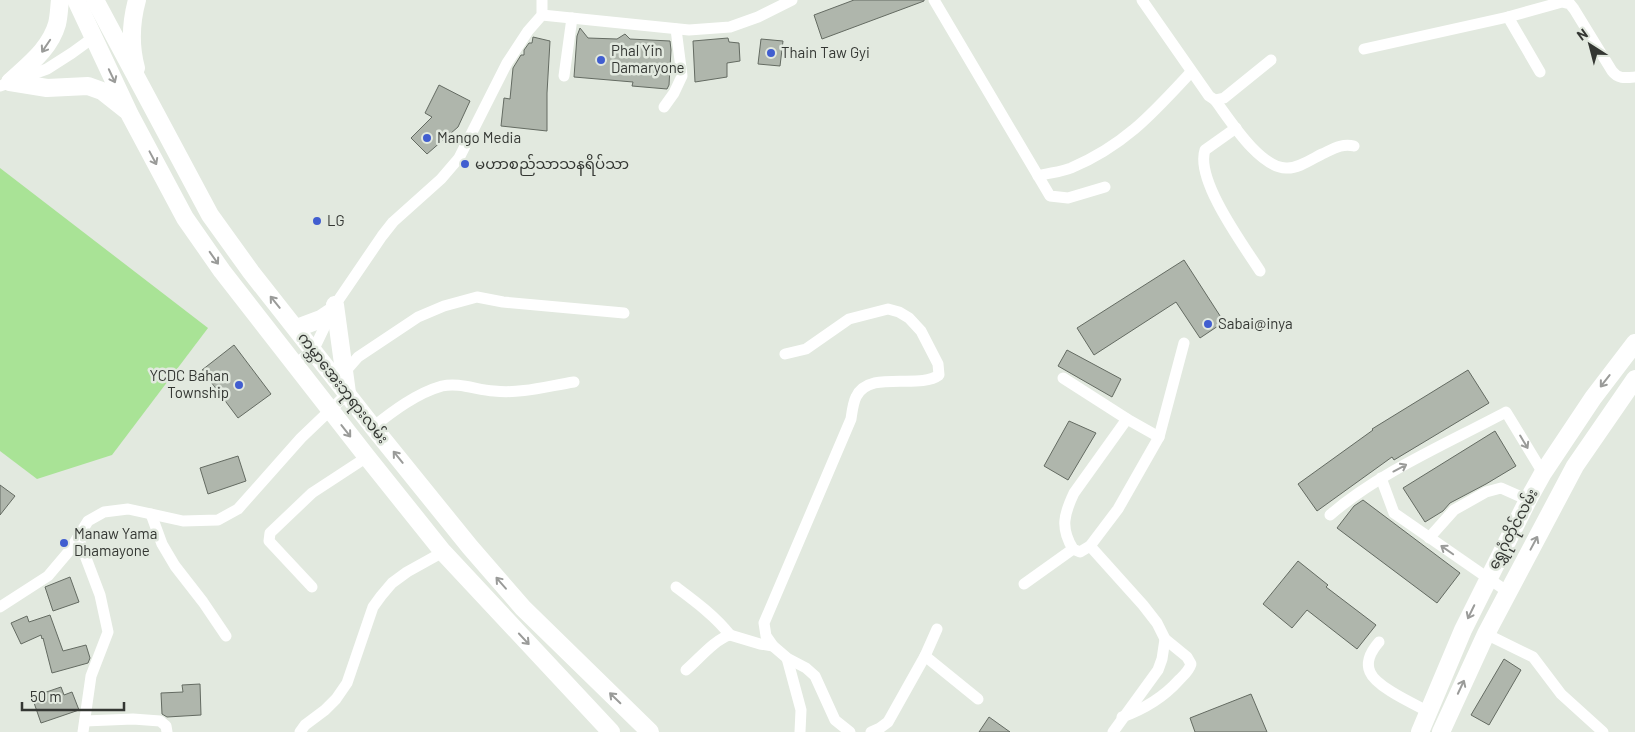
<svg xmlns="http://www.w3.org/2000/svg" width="1635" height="732" font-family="Barlow,'Noto Sans Myanmar',sans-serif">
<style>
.green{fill:#a9e396}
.building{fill:#afb6ac;stroke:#646b62}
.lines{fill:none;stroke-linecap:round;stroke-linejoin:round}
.minor{stroke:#fff;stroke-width:11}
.primary{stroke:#fff;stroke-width:18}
.oneway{stroke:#9a9b99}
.poi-dot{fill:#415ed0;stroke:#e2e9df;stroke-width:2}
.labels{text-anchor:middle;stroke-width:5;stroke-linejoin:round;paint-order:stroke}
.poi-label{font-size:15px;fill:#343733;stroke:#e2e9df;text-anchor:start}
.street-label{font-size:15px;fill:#343733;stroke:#e2e9df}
</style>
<rect width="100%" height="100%" fill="#e2e9df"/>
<path class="green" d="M0,168L208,328L112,455L37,479L0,451Z"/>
<g class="building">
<path d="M854,0H924V1L822,39L814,15Z"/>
<path d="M580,28L588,38L617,39L625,34L630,39L670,41L671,50L669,85L667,89L632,86L633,82L574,77L577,36Z"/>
<path d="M533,37L550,41L547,93V131L501,126L504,98L510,99L513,68L521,55H524V50L529,43H532Z"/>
<path d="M728,38L729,42L739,43L740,61L727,63V77L695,82L693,41Z"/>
<path d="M761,39L783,41L780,66L758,64Z"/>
<path d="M439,85L470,101L458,127L427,154L411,138L432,117L425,113Z"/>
<path d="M1184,260L1224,322L1200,338L1176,302L1094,355L1077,328Z"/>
<path d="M234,345L271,394L238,418L202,370Z"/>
<path d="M1067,350L1121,379L1112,397L1058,366Z"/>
<path d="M1468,370L1489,403L1394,460L1392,457L1317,511L1298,484L1373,430L1372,429Z"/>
<path d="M1069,421L1096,433L1068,480L1044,466Z"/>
<path d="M1495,431L1516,466L1486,484L1450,503L1443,511L1425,522L1403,488Z"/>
<path d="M238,456L246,481L208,494L200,468Z"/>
<path d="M0,485L15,496L0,515Z"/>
<path d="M1363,500L1460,573L1437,603L1337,528L1354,506Z"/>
<path d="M1298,561L1328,585L1326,587L1376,625L1357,649L1307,610L1292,628L1263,604Z"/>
<path d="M70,577L79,602L53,611L45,587Z"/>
<path d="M50,615L63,651L86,645L90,658L88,663L52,673L43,638L42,639L41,635L21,644L11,623L27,616L29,622Z"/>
<path d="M1504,659L1521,670L1489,725L1471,715Z"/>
<path d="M200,684L201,715L167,717L162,714L161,693L183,692L182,685Z"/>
<path d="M61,687L64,695L72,692L79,710L41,723L32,697Z"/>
<path d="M1251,694L1267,732H1195L1190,718Z"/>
<path d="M989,717L1010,732H979Z"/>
</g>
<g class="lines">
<g class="minor">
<path d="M934,0L1050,196L1068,198L1105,187"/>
<path d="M1142,0L1209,96L1215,100C1230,120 1259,167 1286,168C1298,169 1312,159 1322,154C1333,149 1342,143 1354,146"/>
<path d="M542,15L689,30L730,27L758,17L792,0"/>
<path d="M1508,17L1540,72"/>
<path d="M1364,49L1508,17L1562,2L1570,4L1574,9L1612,71C1618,79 1625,78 1635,77"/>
<path d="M564,76L572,18"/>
<path d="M0,86L47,69L72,53L94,37"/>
<path d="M1215,100L1224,98L1271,60"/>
<path d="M664,107L674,93L682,76L676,29"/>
<path d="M1236,128L1205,150C1195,180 1244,246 1260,271"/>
<path d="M1038,176C1048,173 1061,172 1071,168C1125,145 1153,113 1191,72"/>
<path d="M785,354L806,349L849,319L888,309L899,312L909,318L921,331L938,364L939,375C919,390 869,369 856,397C853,403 852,412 851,419L764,623L766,636L773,646L787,658L806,668L815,676L835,720L850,732"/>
<path d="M295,364L313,351L335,305L382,236L393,222L441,179L459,158L507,63L528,31L542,15V0"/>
<path d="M344,373L358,357L418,317L444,306L477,297L503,302L624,313"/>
<path d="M1063,378L1127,419L1159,437"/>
<path d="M1127,419L1074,493C1064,514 1060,528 1073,549L1080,552L1090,546L1118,509L1159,437L1184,343"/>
<path d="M373,427C393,411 417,393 442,386C459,382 477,390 494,391C521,394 548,386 574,382"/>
<path d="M1381,478L1394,513L1508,592"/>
<path d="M151,514L162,544L175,566L203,602L226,636"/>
<path d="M1330,515C1380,472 1448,443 1506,412L1543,473"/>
<path d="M78,537L100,595L108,632L91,676L83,732"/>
<path d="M1429,538L1454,510L1486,492L1501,488L1528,500"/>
<path d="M1090,546L1143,605L1157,623L1165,639L1187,657L1191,664C1189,671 1184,675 1179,680C1163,698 1144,709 1122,717"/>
<path d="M1024,584L1073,549"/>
<path d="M312,587L269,541L270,533L312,493L367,457"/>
<path d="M676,587C696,602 715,616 730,635"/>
<path d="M0,607L48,576L70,550L88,521L104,512L128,509L183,521L218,520L238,509L301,438L347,394"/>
<path d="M1486,634L1533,657L1561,694L1603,732"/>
<path d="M1379,642C1372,650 1365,661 1370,672C1376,687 1414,704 1429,712"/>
<path d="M925,656L978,699"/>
<path d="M787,658L801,710L800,732"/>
<path d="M686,670C698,660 715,639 730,635L760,644L773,646"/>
<path d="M85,721L133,719L160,721L166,726L167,732"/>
<path d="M300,732L305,725L325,710L336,699L347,683L373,607L381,596L392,583L407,572L443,552"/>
<path d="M871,732L880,728L888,722L925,656L937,629"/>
<path d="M1113,732L1158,670L1162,659L1165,639"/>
</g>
<g class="primary">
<path d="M76,0L130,115L185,218L222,271L367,457L443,552L611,732"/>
<path d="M95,0L210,215L251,272L373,427L470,547L523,608L650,732"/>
<path d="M136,68C130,46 131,22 137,0"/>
<path d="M10,82L47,88L88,86L102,91L126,110"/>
<path d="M10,82C28,65 50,49 57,24C59,16 59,8 60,0"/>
<path d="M335,305L347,393"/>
<path d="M297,328L321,319L333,311"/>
<path d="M1420,732L1463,630L1528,500L1543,473L1593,398L1635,343"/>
<path d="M1441,732L1486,634L1575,466L1635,379"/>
</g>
</g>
<defs><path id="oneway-shaft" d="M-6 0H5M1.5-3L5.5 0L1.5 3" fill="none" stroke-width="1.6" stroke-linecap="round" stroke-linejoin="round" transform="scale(1.25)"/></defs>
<g class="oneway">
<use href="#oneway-shaft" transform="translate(46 46) rotate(124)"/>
<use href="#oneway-shaft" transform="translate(112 76) rotate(65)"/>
<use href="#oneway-shaft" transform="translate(153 158) rotate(62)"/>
<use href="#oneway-shaft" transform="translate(214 258) rotate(55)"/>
<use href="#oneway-shaft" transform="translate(275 302) rotate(-129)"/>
<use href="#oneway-shaft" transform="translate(1605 381) rotate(128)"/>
<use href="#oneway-shaft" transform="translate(346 431) rotate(52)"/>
<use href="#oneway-shaft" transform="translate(1524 442) rotate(59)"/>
<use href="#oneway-shaft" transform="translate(398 457) rotate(-129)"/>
<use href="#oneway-shaft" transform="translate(1400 468) rotate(-28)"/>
<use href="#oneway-shaft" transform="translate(1534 543) rotate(-62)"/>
<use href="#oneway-shaft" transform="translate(1447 550) rotate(-145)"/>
<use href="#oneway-shaft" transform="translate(501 583) rotate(-131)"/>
<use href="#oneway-shaft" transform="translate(1471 612) rotate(116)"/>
<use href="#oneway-shaft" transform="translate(524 639) rotate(47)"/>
<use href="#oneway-shaft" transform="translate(1461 687) rotate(-65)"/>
<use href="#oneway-shaft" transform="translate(615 698) rotate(-136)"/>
</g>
<g class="poi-dot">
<circle cx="771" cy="53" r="5"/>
<circle cx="601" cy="60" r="5"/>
<circle cx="427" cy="138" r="5"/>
<circle cx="465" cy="164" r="5"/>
<circle cx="317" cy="221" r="5"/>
<circle cx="1208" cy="324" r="5"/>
<circle cx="239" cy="385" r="5"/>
<circle cx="64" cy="543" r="5"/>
</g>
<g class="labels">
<g class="poi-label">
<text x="611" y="56">Phal Yin<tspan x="611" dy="17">Damaryone</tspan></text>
<text x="781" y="58">Thain Taw Gyi</text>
<text x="437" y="143">Mango Media</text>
<text x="475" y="169">မဟာစည်သာသနရိပ်သာ</text>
<text x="327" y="226">LG</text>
<text x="1218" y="329">Sabai@inya</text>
<text x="229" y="381" text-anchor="end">YCDC Bahan<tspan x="229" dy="17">Township</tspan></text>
<text x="74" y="539">Manaw Yama<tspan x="74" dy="17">Dhamayone</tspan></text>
</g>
<g class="street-label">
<text transform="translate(343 388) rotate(52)" y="5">ကမ္ဘာအေးဘုရားလမ်း</text>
<text transform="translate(1513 529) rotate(-62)" y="5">ရွှေဂုံတိုင်လမ်း</text>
</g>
</g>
<g transform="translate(1590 45) rotate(324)" stroke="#e2e9df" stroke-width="4" paint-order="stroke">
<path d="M0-4L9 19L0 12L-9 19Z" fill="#343733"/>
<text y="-8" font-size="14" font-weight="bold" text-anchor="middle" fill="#343733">N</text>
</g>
<path d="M22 702v8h102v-8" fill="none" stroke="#343733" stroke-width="2.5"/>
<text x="30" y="702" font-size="15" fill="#343733" stroke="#e2e9df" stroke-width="4" paint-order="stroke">50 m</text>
</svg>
